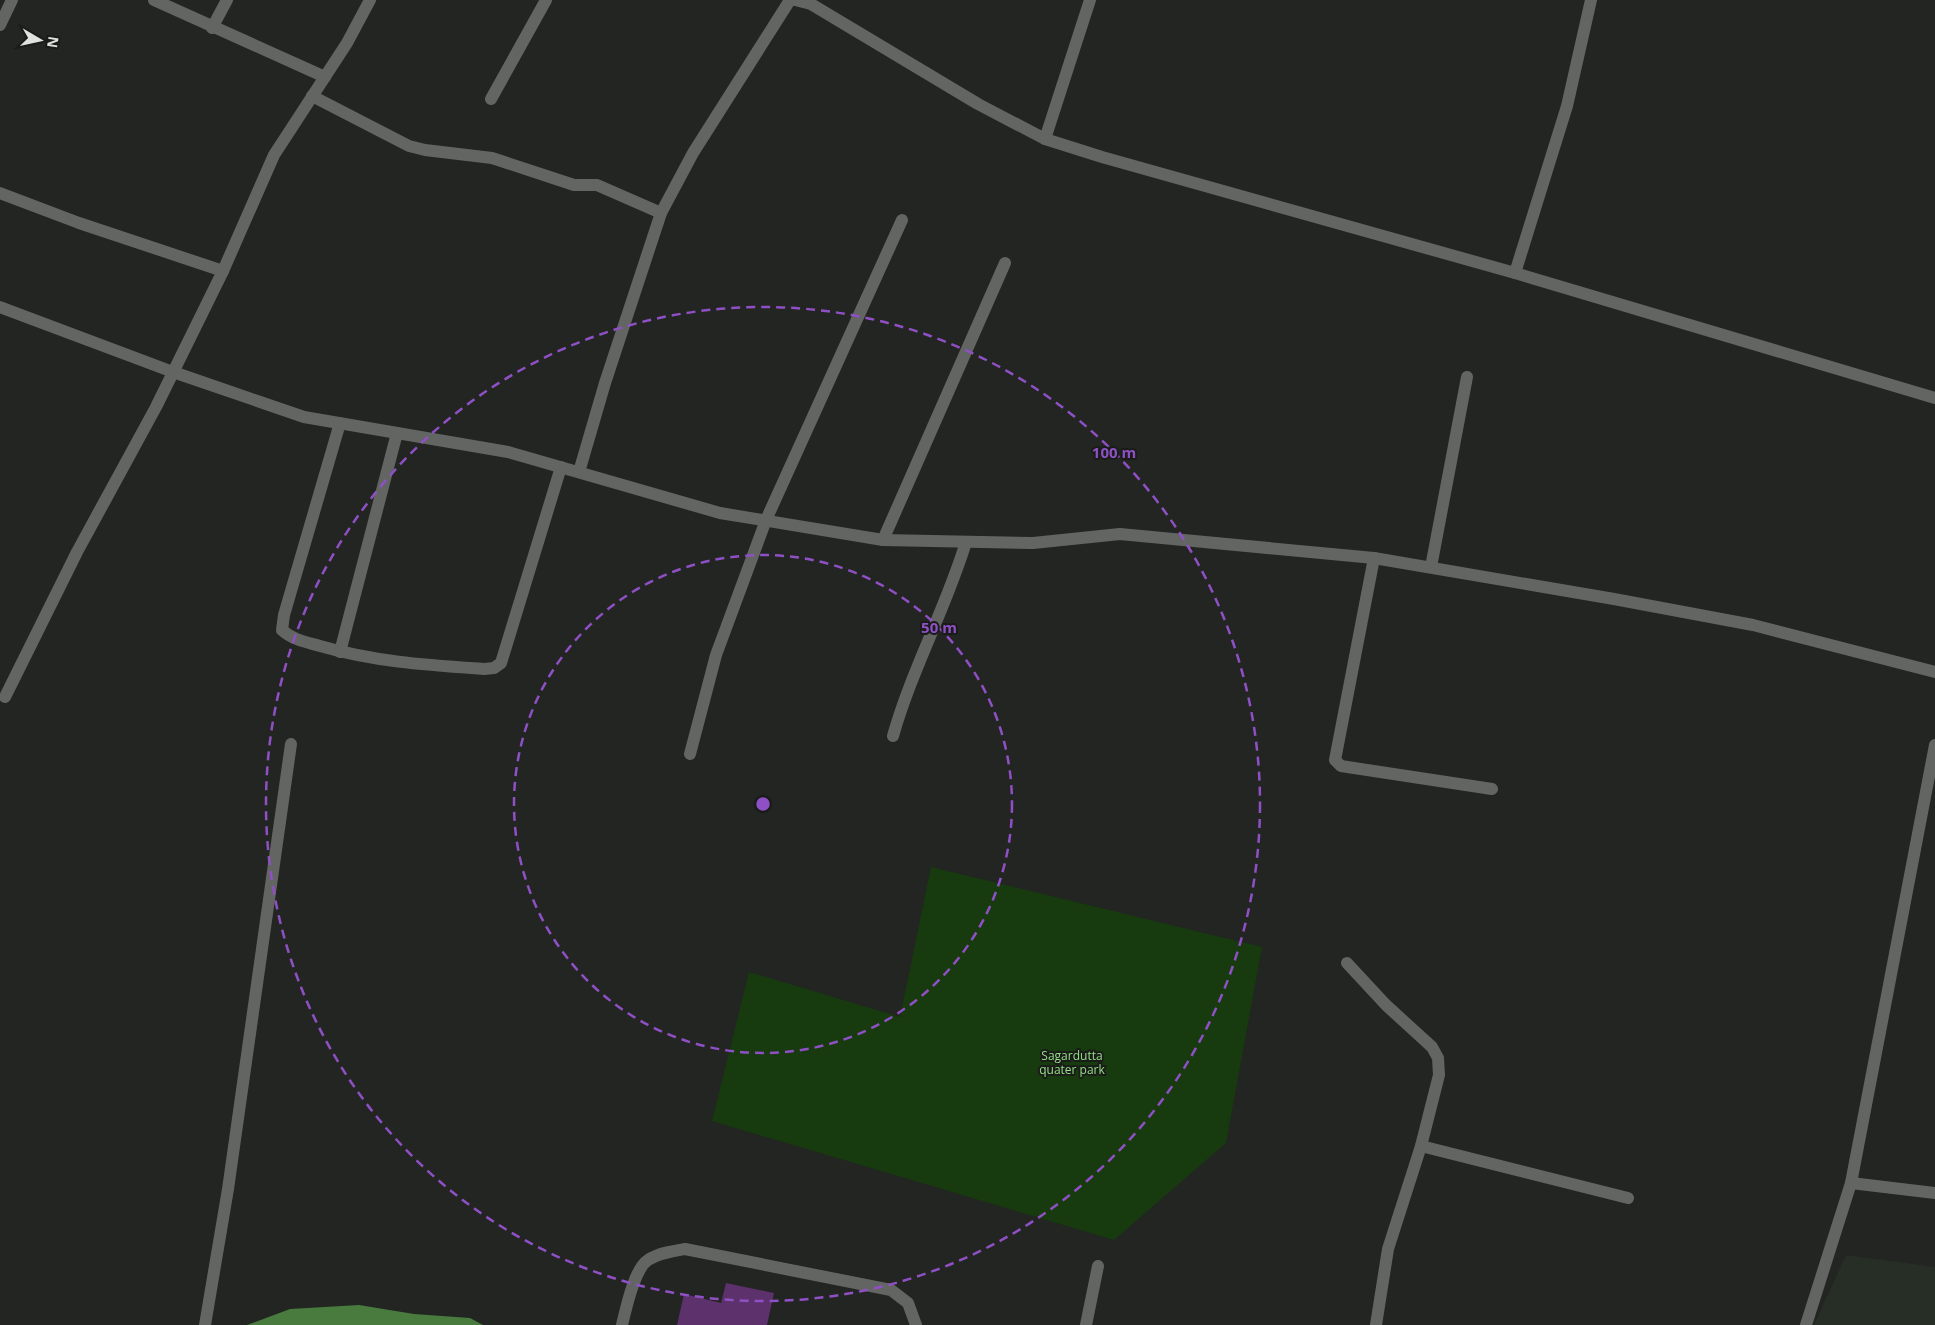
<svg xmlns="http://www.w3.org/2000/svg" width="1935" height="1325" font-family="'Open Sans',sans-serif">
<style>
.built{fill:#272e25}
.green{fill:#173a0f}
.water{fill:#487b3d}
.building{fill:#5c316c}
.lines{fill:none;stroke-linecap:round;stroke-linejoin:round}
.service{stroke:#636563;stroke-width:12}
.minor{stroke:#636563;stroke-width:12}
.tertiary{stroke:#636563;stroke-width:12}
.ring{fill:none;stroke:#8f50c5;stroke-width:2.5;stroke-dasharray:9 6}
.labels{text-anchor:middle;stroke-width:4;stroke-linejoin:round;paint-order:stroke}
.park-label{font-size:12px;fill:#96de88;stroke:#191c18}
.centre{fill:#8f50c5;stroke:#191c18;stroke-width:2.5}
.ring-label{font-size:15px;text-anchor:middle;font-weight:bold;fill:#8f50c5;stroke:#191c18;stroke-width:4;stroke-linejoin:round;paint-order:stroke}
</style>
<rect width="100%" height="100%" fill="#222522"/>
<path class="built" d="M1846,1255L1935,1267V1325H1814Z"/>
<path class="green" d="M931,867L1262,947L1226,1143L1114,1240L712,1121L749,972L900,1017Z"/>
<path class="water" d="M359,1305L414,1314L470,1318L483,1325H247L290,1309Z"/>
<path class="building" d="M726,1283L774,1293L767,1325H677L684,1294L721,1303Z"/>
<g class="lines">
<g class="service">
<path d="M205,1325L228,1189L291,744"/>
<path d="M622,1325C626,1309 634,1269 648,1260C659,1253 673,1251 685,1249L891,1290L908,1303L916,1325"/>
<path d="M1086,1325L1098,1266"/>
</g>
<g class="minor">
<path d="M154,0L325,77"/>
<path d="M795,0L811,4L978,104L1045,139L1102,157L1515,273L1935,398"/>
<path d="M0,25L12,0"/>
<path d="M212,28L227,0"/>
<path d="M312,96L409,146L425,150L492,158L574,185H597L661,213"/>
<path d="M491,99L546,0"/>
<path d="M1045,139L1090,0"/>
<path d="M0,193L79,223L223,271"/>
<path d="M1515,273L1567,106L1591,0"/>
<path d="M0,307L173,372L304,417L508,452L720,513L883,540L1033,543L1120,534L1374,558L1614,599L1753,625L1935,672"/>
<path d="M340,423L284,615L282,630C293,640 306,642 320,646C376,662 426,665 484,669L494,668L501,663L561,467"/>
<path d="M579,472L605,383L661,213L693,153L790,0"/>
<path d="M883,540L1005,263"/>
<path d="M1374,558L1335,760L1341,766L1492,789"/>
<path d="M1431,567L1467,377"/>
<path d="M340,652L397,433"/>
<path d="M5,697L77,552L156,407L223,271L274,155L347,43L370,0"/>
<path d="M893,736C912,669 946,608 966,542"/>
<path d="M690,754L716,655L766,520L902,220"/>
<path d="M1347,963L1386,1005L1432,1047L1438,1058L1439,1075L1421,1146L1388,1249L1376,1325"/>
<path d="M1421,1146L1628,1198"/>
</g>
<g class="tertiary">
<path d="M1851,1183L1935,1193"/>
<path d="M1806,1325L1851,1183L1935,745"/>
</g>
</g>
<g class="ring">
<circle cx="763" cy="804" r="249"/>
<circle cx="763" cy="804" r="497"/>
</g>
<g class="labels">
<g class="park-label">
<text x="1072" y="1060">Sagardutta<tspan x="1072" dy="14">quater park</tspan></text>
</g>
</g>
<circle cx="763" cy="804" r="8" class="centre"/>
<g class="ring-label">
<text x="1114" y="458">100 m</text>
<text x="939" y="633">50 m</text>
</g>
<g transform="translate(40 40) rotate(99)" stroke="#191c18" stroke-width="4" paint-order="stroke">
<path d="M0-4L9 19L0 12L-9 19Z" fill="#e0e2df"/>
<text y="-8" font-size="14" font-weight="bold" text-anchor="middle" fill="#e0e2df">N</text>
</g>
</svg>
